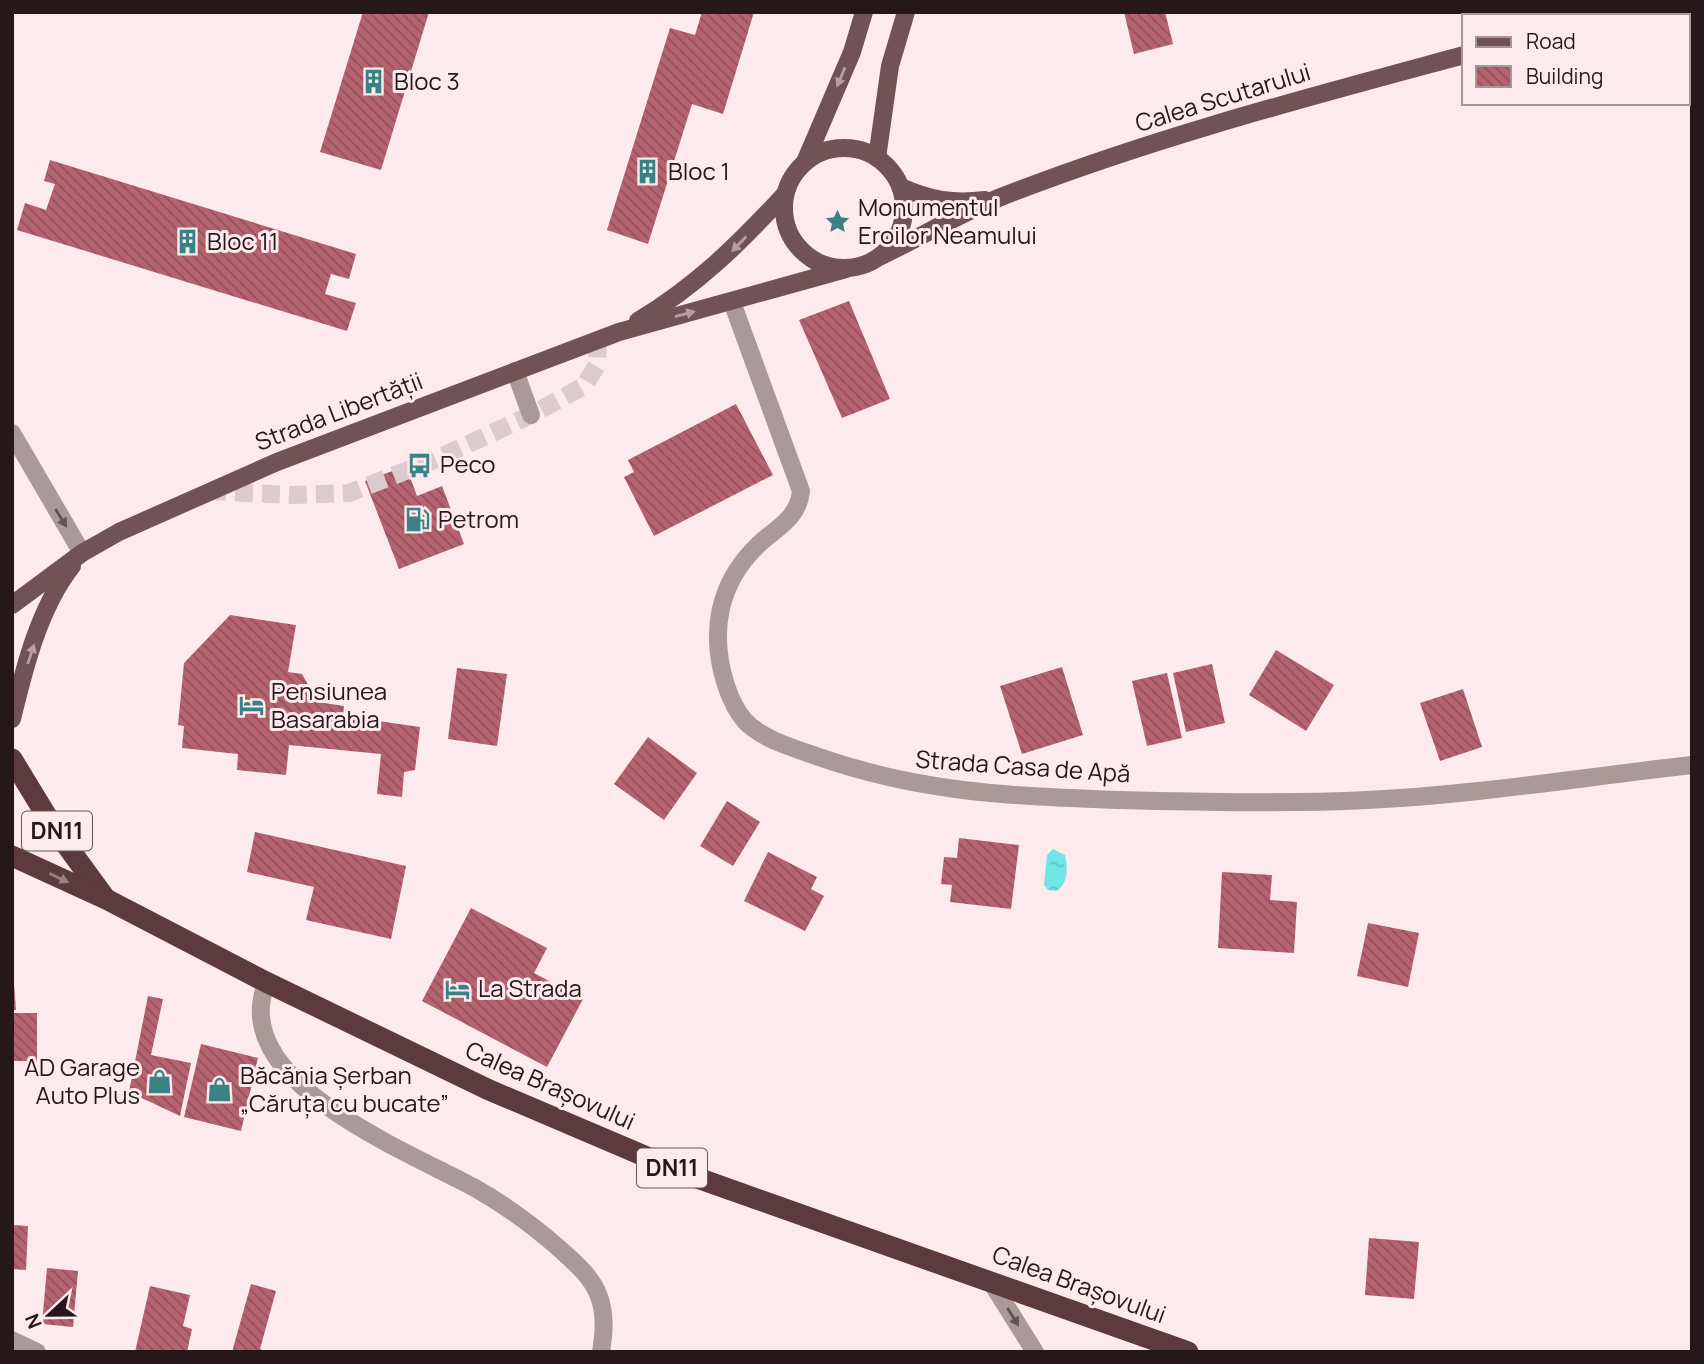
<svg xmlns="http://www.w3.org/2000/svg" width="1704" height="1364" font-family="Manrope,sans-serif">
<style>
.water{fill:url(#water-ripples)}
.building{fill:url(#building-back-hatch)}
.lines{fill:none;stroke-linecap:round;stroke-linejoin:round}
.minor-tunnel{stroke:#dccacc;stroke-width:18;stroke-dasharray:18 9;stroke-linecap:butt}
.minor{stroke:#ab999a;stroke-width:18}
.major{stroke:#715256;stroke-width:18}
.highway{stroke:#5c3a3e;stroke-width:21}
.oneway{fill:#b69ea1}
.oneway2{fill:#625252}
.oneway3{fill:#9c8084}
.labels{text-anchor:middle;stroke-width:6;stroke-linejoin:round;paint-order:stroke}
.shield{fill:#fceaec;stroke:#665658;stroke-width:2}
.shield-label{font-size:23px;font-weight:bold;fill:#261718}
.poi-label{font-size:24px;fill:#261718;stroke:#fceaec;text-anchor:start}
.street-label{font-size:24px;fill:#261718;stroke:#fceaec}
</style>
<defs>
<pattern id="water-ripples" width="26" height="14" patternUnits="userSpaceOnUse" patternTransform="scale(1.75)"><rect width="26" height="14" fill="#6fe5e8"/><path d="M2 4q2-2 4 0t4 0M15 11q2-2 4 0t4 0" fill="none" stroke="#60c4c6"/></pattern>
<pattern id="building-back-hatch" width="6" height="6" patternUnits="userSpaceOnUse" patternTransform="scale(1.75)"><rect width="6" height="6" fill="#b5636f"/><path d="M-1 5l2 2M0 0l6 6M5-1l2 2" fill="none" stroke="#93515a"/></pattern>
</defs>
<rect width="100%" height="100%" fill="#fceaec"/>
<path class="water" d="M1053,849L1065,855C1068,867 1068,885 1056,891L1048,890L1044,885L1047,855Z"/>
<g class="building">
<path d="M363,12H429L381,170L320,152Z"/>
<path d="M702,12H754L723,114L692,104L648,244L607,230L670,28L695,35Z"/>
<path d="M1124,12H1165L1173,44L1134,54Z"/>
<path d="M50,160L356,254L349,279L331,274L325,294L356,303L347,331L17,230L25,203L46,210L55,184L44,181Z"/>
<path d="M849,301L890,399L842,418L799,320Z"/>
<path d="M736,404L773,475L654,536L624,477L634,472L628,460Z"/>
<path d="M406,466L417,496L442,486L464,544L399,569L365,481Z"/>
<path d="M230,615L296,625L288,672L302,674L318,702L344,706L343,716L420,727L415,770L404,772L402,797L377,794L381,754L289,745L286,775L237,770L238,754L182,748L184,726L178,725L184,663Z"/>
<path d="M1276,650L1334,685L1306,731L1249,695Z"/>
<path d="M1212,664L1225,723L1186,732L1173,673Z"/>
<path d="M1062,667L1083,735L1022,754L1000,686Z"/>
<path d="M457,668L507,674L497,746L448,739Z"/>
<path d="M1167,673L1182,738L1147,746L1132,681Z"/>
<path d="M1463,689L1482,747L1440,761L1420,703Z"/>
<path d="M648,737L697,773L664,820L614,784Z"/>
<path d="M727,801L760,822L733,866L700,846Z"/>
<path d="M255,832L406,866L391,939L306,920L314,887L247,872Z"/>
<path d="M959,838L1019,845L1011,909L950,902L952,885L941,884L944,857L957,858Z"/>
<path d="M768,852L817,877L811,889L824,896L805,931L744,901Z"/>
<path d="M1222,872L1272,875L1270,900L1297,902L1294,953L1218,948Z"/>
<path d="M471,908L547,948L534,973L583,999L547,1067L422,1001Z"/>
<path d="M1368,923L1419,933L1408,987L1357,976Z"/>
<path d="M12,983H14L16,1010H12Z"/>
<path d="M148,996L163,999L151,1055L191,1063L180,1116L129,1092Z"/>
<rect x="12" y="1013" width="25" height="48"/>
<path d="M201,1044L258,1058L241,1131L184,1117Z"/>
<path d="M12,1225L28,1226L26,1270L12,1269Z"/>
<path d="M1369,1238L1419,1242L1414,1299L1365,1295Z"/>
<path d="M47,1268L78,1271L73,1327L42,1324Z"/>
<path d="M251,1284L276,1291L260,1349L268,1352H232Z"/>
<path d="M150,1286L190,1295L183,1326L192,1329L187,1352H135Z"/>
</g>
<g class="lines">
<path class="minor-tunnel" d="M208,491L292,495L349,493L434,460L531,415L584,386L597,365L598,340"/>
<g class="minor">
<path d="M732,302L801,491C798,520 775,528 757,546C718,584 710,632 725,682C729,695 736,711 745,721C762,739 793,748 816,756C921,793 1010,796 1120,800C1202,802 1285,804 1367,800C1475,795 1584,777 1692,765"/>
<path d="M515,371L531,415"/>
<path d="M12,433L82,553"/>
<path d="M266,982C262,996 259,1009 262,1024C275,1099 414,1155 475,1188C505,1205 535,1227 561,1250C575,1263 591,1276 598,1294C606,1313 604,1333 601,1352"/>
<path d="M991,1282L1035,1352"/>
<path d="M12,1340L37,1352"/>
</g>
<g class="major">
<path d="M1636,16L1651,12"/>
<circle cx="844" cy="208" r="60"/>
<path d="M877,158L890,66L906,12"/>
<path d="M805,162L852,52L864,12"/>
<path d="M901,187C930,200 953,204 985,200"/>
<path d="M881,256C921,237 960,213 1001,197C1151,138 1309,97 1464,55"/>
<path d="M638,321C697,285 738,245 785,194"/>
<path d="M12,605L82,553L119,532L277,462L619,332L846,269"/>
<path d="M12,719C24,669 39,608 72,566"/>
</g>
<g class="highway">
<path d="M12,759L54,828L105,898"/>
<path d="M12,856L106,899L266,982L487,1089L689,1175L1188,1352"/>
</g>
</g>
<defs><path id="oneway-solid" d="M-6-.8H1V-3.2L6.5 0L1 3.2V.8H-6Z" transform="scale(1.75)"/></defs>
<g class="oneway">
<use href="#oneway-solid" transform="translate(841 77) rotate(113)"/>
<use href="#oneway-solid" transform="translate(739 244) rotate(134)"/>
<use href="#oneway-solid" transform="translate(685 314) rotate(-15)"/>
<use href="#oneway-solid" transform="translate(31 654) rotate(-72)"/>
</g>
<g class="oneway2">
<use href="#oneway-solid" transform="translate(61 518) rotate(58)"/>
<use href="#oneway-solid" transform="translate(1013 1317) rotate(58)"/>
</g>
<use class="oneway3" href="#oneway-solid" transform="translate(59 878) rotate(25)"/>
<defs>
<symbol id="building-bare" viewBox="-9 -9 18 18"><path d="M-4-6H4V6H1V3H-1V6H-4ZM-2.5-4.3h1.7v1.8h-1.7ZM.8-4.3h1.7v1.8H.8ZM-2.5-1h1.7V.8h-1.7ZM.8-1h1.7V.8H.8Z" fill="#3a8385" stroke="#fceaec" stroke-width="2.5" paint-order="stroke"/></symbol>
<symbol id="sight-bare" viewBox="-9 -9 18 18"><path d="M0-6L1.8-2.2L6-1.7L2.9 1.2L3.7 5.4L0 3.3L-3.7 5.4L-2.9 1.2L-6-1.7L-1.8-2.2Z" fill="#3a8385" stroke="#fceaec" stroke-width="2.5" paint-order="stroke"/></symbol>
<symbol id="bus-bare" viewBox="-9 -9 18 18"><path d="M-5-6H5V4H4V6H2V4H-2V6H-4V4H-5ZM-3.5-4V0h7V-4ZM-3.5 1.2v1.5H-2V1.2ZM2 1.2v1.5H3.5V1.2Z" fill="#3a8385" stroke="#fceaec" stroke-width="2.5" paint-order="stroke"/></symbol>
<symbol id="fuel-bare" viewBox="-9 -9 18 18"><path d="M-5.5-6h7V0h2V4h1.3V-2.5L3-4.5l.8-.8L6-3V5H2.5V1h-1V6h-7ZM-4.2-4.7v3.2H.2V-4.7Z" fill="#3a8385" stroke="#fceaec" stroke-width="2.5" paint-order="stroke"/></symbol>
<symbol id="hotel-bare" viewBox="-9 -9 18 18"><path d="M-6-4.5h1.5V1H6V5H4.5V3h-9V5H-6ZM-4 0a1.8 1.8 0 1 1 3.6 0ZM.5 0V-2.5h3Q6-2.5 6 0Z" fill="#3a8385" stroke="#fceaec" stroke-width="2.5" paint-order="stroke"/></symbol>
<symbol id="shop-bare" viewBox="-9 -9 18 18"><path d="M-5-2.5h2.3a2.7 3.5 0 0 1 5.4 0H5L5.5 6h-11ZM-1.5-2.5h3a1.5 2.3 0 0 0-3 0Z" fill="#3a8385" stroke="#fceaec" stroke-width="2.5" paint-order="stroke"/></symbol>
</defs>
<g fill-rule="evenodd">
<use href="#building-bare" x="356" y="64" width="35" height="35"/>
<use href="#building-bare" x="630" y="154" width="35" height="35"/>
<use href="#sight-bare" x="820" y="204" width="35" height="35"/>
<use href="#building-bare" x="170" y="224" width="35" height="35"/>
<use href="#bus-bare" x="402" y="448" width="35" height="35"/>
<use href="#fuel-bare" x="400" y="502" width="35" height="35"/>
<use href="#hotel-bare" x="234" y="688" width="35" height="35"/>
<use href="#hotel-bare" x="440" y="972" width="35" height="35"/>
<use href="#shop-bare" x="142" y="1064" width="35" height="35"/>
<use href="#shop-bare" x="202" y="1072" width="35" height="35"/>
</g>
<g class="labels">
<g class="shield">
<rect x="22" y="811.5" width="70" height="39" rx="5"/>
<rect x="637" y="1148.5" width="70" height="39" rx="5"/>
</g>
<g class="shield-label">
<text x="57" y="839">DN11</text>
<text x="672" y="1176">DN11</text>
</g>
<g class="poi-label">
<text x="394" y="90">Bloc 3</text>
<text x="668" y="180">Bloc 1</text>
<text x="858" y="216">Monumentul<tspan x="858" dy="28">Eroilor Neamului</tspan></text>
<text x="207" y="250">Bloc 11</text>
<text x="440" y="473">Peco</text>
<text x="438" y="528">Petrom</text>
<text x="271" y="700">Pensiunea<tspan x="271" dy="28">Basarabia</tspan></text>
<text x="478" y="997">La Strada</text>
<text x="140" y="1076" text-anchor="end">AD Garage<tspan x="140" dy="28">Auto Plus</tspan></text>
<text x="240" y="1084">Băcănia Șerban<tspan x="240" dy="28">„Căruța cu bucate”</tspan></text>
</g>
<g class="street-label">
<text transform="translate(1223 98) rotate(-17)" y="8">Calea Scutarului</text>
<text transform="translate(339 412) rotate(-21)" y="8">Strada Libertății</text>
<text transform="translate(1023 767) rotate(4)" y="8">Strada Casa de Apă</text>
<text transform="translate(550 1086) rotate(24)" y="8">Calea Brașovului</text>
<text transform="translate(1079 1285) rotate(20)" y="8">Calea Brașovului</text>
</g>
</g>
<rect width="1704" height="1364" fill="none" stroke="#261718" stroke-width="28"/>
<rect x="1462" y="14" width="228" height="91" fill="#fceaec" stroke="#a69697" stroke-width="2"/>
<rect x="1476" y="37" width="35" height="10" fill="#715256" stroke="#a69697" stroke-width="2"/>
<text x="1526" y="49" font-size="21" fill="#261718">Road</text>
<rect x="1476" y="66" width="35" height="21" fill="url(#building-back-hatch)" stroke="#a69697" stroke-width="2"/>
<text x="1526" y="84" font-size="21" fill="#261718">Building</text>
<g transform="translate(49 1315) rotate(248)" stroke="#fceaec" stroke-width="5" paint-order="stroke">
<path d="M0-5L12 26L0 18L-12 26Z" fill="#261718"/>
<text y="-10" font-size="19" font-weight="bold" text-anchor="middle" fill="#261718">N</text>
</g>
</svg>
